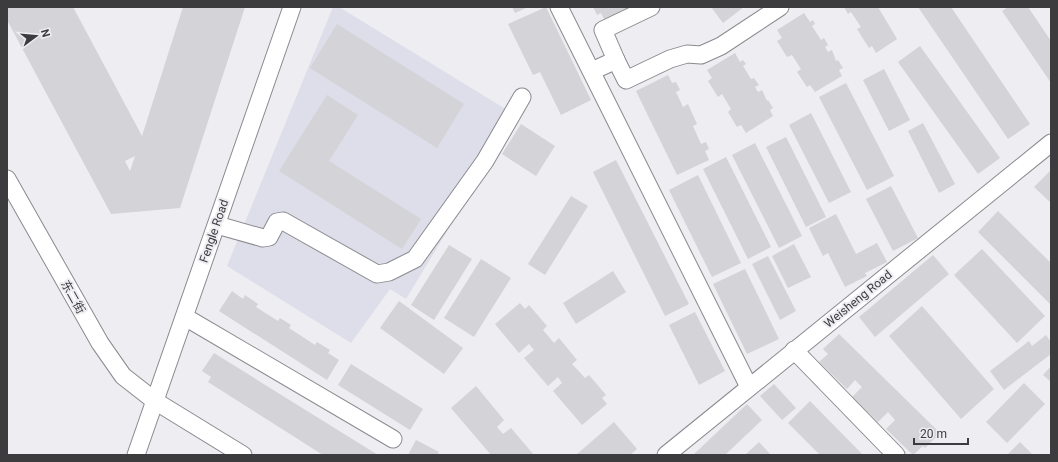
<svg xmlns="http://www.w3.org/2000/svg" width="1058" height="462" font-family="Roboto,'Noto Sans SC',sans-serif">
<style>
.built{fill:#dedeea}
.building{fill:#d3d3d8;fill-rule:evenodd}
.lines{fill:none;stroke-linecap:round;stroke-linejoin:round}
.minor-casing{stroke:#8a8a8f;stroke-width:19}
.minor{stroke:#fff;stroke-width:17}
.labels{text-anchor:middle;stroke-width:4;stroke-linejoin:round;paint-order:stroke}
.street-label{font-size:12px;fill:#3c3c3e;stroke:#ededf2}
</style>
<rect width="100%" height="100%" fill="#ededf2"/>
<path class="built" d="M333,7H339L517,116L406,299L390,289L351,343L227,266Z"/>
<g class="building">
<path d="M7,7H73L142,136L183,7H245L180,208L111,214L7,20ZM135,156L130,171L125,161Z"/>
<path d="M512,7H528L515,13Z"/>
<path d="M546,7L591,100L561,115L540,72L533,75L508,24Z"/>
<path d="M593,7H633L605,21L601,13L597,15Z"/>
<path d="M711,7H744L723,23Z"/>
<path d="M844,7H878L897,39L876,53L872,46L869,48L857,29L861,27L851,12L848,14Z"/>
<path d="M918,7H951L1030,124L1008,139Z"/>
<path d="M1008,7H1028L1051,41V83L1002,11Z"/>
<path d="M804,13L810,22L813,20L815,24L812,26L821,40L824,38L828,45L825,47L828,52L832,50L836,61L838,60L843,68L839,70L842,76L815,92L810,85L807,87L797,72L801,69L792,55L787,57L777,41L782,38L777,30Z"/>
<path d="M337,24L464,104L437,148L310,68Z"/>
<path d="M920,46L1000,158L978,174L898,62Z"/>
<path d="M735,53L740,62L743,60L746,64L743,66L751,79L754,78L759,85L755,87L758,92L762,90L767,101L768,100L773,108L770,110L773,116L746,133L741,125L737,127L728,112L731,109L722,94L718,97L708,81L712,78L707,70Z"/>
<path d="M884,69L910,120L889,131L863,80Z"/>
<path d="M668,75L672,83L676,82L680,90L676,92L683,107L688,104L697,124L693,126L701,144L706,142L709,149L705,151L709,160L677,175L636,91Z"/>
<path d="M846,83L894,176L867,190L819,97Z"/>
<path d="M327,95L358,115L329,161L421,219L402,249L279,171Z"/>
<path d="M811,113L851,192L829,203L789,125Z"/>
<path d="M923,123L955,184L939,193L908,131Z"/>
<path d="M521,124L555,146L536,176L502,154Z"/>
<path d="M786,137L826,217L806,227L766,147Z"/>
<path d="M755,143L802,236L779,248L732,155Z"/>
<path d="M726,157L771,247L748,259L703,169Z"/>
<path d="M616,160L689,304L665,316L593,172Z"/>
<path d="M1051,170V203L1034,187Z"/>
<path d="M698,175L741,263L712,277L669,190Z"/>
<path d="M891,186L918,238L893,251L866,199Z"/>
<path d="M571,196L588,206L545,275L528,264Z"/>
<path d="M998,211L1051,263V305L978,232Z"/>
<path d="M836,214L856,254L877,243L887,262L865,273L867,276L845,287L828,253L823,256L809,228Z"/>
<path d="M794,244L811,277L788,288L772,256Z"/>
<path d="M449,245L472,259L434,320L411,305Z"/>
<path d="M982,249L1045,316L1017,343L954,275Z"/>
<path d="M933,255L949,274L875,337L859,317Z"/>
<path d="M768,256L796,311L780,320L752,264Z"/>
<path d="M481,259L511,278L474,337L444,318Z"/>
<path d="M745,269L779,339L747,354L713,284Z"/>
<path d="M613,271L626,292L576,324L563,303Z"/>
<path d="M232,291L243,299L245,295L258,304L256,307L278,321L280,318L291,325L289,328L315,345L317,342L330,350L328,353L339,360L327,380L219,311Z"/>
<path d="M399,301L463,348L444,374L380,328Z"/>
<path d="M520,303L525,309L529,305L547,326L543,330L554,343L559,338L577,360L572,364L585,378L589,375L606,395L602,398L607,404L582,425L553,391L562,383L558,377L548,386L524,358L534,350L529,344L519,353L495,324Z"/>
<path d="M922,306L994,389L961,419L889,336Z"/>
<path d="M695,312L725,371L699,385L669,325Z"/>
<path d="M839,334L940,433L925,448L923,446L913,455L886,429L895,420L888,412L878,422L852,397L862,387L855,380L847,389L819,362L828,354L823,349Z"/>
<path d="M1046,335L1051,342V354L1004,390L990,371L1029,341L1032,346Z"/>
<path d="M214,353L378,455H323L208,382L211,377L202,371Z"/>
<path d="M351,364L423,409L410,430L338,385Z"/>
<path d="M1051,366V382L1043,375Z"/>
<path d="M1024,383L1045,404L1007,443L986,422Z"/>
<path d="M774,384L796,408L782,420L760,396Z"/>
<path d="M476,386L504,420L497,427L503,434L511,428L534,455H491L451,408Z"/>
<path d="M810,401L863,455H820L788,423Z"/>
<path d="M747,404L762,420L725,455H693Z"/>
<path d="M614,422L637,449L630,455H576Z"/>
<path d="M416,440L439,452L437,455H408Z"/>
<path d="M759,442L771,455H745Z"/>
<path d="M1020,442L1033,455H1007Z"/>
</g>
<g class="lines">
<defs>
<g id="minor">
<path d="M559,7L749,387"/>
<path d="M616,60L603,30L651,7"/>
<path d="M592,71L616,60L626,80L670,59L687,54L701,55L721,46L780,7"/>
<path d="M7,179L100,343L123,376L155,401L243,455"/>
<path d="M217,225L263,238L269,237L277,222L283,221L377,274L389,272L415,259L485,161L522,97"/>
<path d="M185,317L393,439"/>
<path d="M794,350L896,455"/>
<path d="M136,455L292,7"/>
<path d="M666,455L1051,143"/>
</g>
</defs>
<use href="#minor" class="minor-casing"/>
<use href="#minor" class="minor"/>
</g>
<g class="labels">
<g class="street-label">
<text transform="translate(214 231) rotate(-71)" y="4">Fengle Road</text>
<text transform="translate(73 297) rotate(61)" y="4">东二街</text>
<text transform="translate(858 299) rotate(-39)" y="4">Weisheng Road</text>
</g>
</g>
<rect width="1058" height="462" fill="none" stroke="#3c3c3e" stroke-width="16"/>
<g transform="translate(36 36) rotate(74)" stroke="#ededf2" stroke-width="3" paint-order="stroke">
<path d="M0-3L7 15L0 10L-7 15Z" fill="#3c3c3e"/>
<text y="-6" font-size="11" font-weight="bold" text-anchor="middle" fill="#3c3c3e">N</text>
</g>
<path d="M914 438v6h54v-6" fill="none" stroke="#3c3c3e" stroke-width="2"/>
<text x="920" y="438" font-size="12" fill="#3c3c3e" stroke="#ededf2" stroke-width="3" paint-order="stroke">20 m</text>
</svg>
